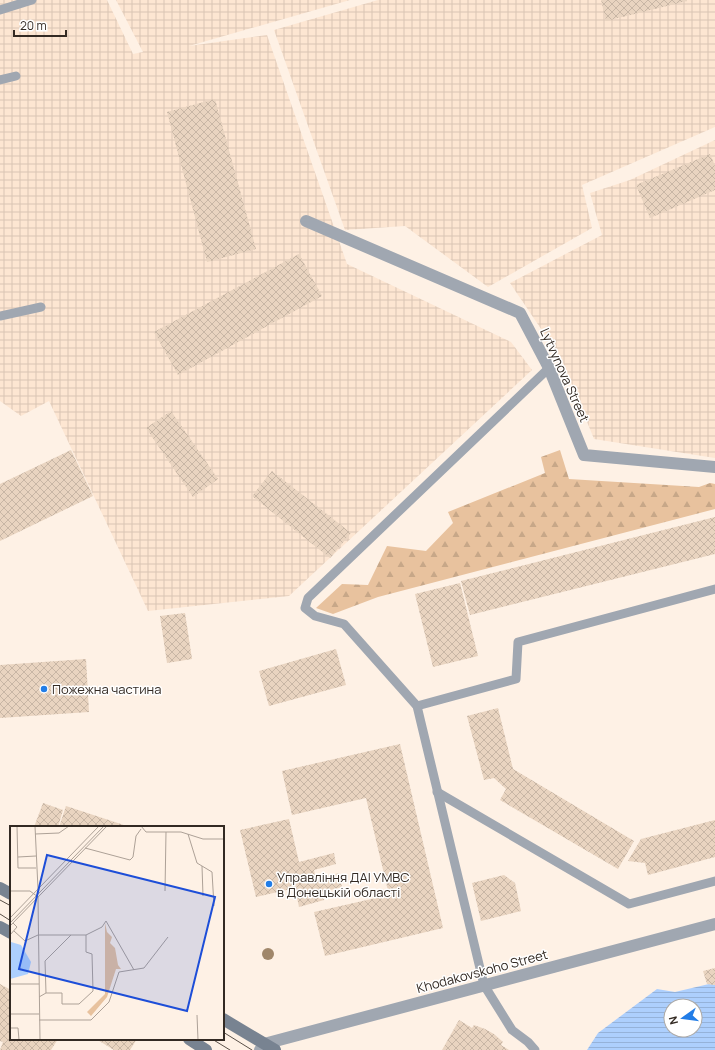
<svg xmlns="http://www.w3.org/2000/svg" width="715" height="1050" font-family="Manrope,sans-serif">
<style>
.industrial{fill:url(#industrial-grid)}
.forest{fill:url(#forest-firs)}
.water{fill:url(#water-rules);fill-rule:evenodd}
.building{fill:url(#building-cross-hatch)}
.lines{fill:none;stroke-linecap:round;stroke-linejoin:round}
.lane{stroke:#a0a7b1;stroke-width:9}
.street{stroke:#a0a7b1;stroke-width:12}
.secondary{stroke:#788391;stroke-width:12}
.tram{stroke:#594f47;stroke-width:1}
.tree{fill:#a0876a}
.poi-dot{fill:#227de7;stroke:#fff;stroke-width:1.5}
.labels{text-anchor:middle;stroke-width:3;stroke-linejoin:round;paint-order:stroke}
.street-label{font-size:13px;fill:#332a23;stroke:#fff}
.poi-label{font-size:13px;fill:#332a23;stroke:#fff;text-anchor:start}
.inset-road{fill:none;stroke:#ada197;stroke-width:1}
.view{fill:#1d4ed8;fill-opacity:0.15;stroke:#1d4ed8;stroke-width:2}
.inset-edge{fill:none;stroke:#332a23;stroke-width:2}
</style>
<defs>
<pattern id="industrial-grid" width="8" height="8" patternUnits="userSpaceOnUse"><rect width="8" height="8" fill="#fde6d2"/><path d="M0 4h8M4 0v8" fill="none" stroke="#d9c5b4"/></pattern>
<pattern id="forest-firs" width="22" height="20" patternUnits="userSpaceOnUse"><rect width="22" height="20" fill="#e8c29e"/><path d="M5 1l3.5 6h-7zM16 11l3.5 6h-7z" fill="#c7a788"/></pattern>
<pattern id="water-rules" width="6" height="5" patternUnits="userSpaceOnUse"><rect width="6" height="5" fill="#adcffd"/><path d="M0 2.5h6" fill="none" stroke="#95b2d9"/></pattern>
<pattern id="building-cross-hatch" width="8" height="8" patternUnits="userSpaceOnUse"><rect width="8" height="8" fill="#e9d4c0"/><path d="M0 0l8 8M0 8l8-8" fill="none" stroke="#c8b6a5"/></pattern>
</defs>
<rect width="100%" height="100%" fill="#fef1e5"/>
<g class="industrial">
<path d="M0,0H107L133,54L143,52L116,0H350L189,46L267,35L347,264L511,342L532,370L289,596L148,611L49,401L21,416L0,401Z"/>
<path d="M378,0H715V127L582,185L592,228L488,287L405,226L345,230L274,30Z"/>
<path d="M715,140V458L594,439L562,360L510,283L602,235L590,193L630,180Z"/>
</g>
<path class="forest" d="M560,450L569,479L699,487L710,483L715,484V509L378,597L333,614L316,608L342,584L368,585L387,546L426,551L453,523L448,512L545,473L541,457Z"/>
<path class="water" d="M709,984L715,985V1050H587L598,1033L657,989L675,992ZM671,1006H695V1030H671Z"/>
<g class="building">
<path d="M601,0H687V1L606,21Z"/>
<path d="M215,99L256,249L207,262L167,112Z"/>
<path d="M710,154L715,166V190L650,218L636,185Z"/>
<path d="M299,254L322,296L178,375L154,332Z"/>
<path d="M171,411L218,479L193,497L146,428Z"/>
<path d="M71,450L93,496L0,541V484Z"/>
<path d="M272,471L351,533L330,558L252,496Z"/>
<path d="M715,517V554L470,615L461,581Z"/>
<path d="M460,583L478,656L433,667L415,594Z"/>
<path d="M185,613L192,659L167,663L160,616Z"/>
<path d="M336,649L346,685L269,706L259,671Z"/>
<path d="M86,659L89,712L0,718V665Z"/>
<path d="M498,708L513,769L634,841L618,869L500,800L506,789L494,778L484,780L467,716Z"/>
<path d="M400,744L443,928L325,956L314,912L389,895L366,798L292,815L282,771Z"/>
<path d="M43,803L63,810L58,827H34Z"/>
<path d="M66,806L130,827H59Z"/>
<path d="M289,819L299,862L334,853L336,864L314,870L316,879L339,873L342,887L322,892L324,900L299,907L295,888L256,897L240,830Z"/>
<path d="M715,820V857L648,875L645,863L628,861L641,839Z"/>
<path d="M504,875L515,883L521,911L481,921L472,883Z"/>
<path d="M715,968V985L707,984L703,971Z"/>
<path d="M0,984L11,990V1039H58L51,1050H0L3,1042L0,1041Z"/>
<path d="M459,1020L472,1028L474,1025L485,1029L494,1034L503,1042L501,1045L509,1050H442Z"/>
<path d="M96,1039H137L130,1050H114Z"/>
</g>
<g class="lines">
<g class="lane">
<path d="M0,10L32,0"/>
<path d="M0,80L16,76"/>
<path d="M0,316L41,307"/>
<path d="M417,706L516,679L518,642L715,589"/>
<path d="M437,792L629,904L715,881"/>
<path d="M535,1050L528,1042L512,1030L484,985L417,706L344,624L315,616L305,608L308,598L549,368"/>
</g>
<g class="street">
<path d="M306,221L520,313L549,368L584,455L715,467"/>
<path d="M260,1050L264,1044L715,924"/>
</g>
<g class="secondary">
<path d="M0,888L11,894"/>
<path d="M0,927L11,933"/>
<path d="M223,1019L275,1050"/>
<path d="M189,1039L206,1050"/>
</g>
<g class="tram">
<path d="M0,900L11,906"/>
<path d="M0,914L11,921"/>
<path d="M223,1032L252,1050"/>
<path d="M212,1039L230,1050"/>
</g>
</g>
<circle class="tree" cx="268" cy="954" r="6"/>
<g class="poi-dot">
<circle cx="44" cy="689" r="4"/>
<circle cx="269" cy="884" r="4"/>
</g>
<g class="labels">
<g class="street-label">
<text transform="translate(565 375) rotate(66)" y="5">Lytvynova Street</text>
<text transform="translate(482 971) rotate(-15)" y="5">Khodakovskoho Street</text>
</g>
<g class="poi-label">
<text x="52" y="694">Пожежна частина</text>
<text x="277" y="882">Управління ДАІ УМВС<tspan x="277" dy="15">в Донецькій області</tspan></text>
</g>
</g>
<g transform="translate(10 826)">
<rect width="214" height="214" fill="#fef1e5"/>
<path d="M95,97L97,106L102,111L100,117L105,122L108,139L111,143H106L97,171L81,190L77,186L95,168Z" fill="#e8c29e"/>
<path d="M1,116L11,119L21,136L18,148L0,153Z" fill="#adcffd"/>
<path class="inset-road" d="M7,0L8,42H26M25,0L28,63M131,0L136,6H171L193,13H214M25,8L49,7L59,0M178,8L187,37L202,46L204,80M75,22L120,34L123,31L126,10L131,3M8,31L26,30M192,40L193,70M0,65H20L28,71L30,214M155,65L156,6M0,92L89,0M0,97L94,0M0,100L97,0M4,105L15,115L28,109H76L92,101L96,95L124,144M0,109L7,101L3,97M0,158H29M36,167L35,135L61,109M29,171L36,167H52V178H69L83,165L82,128L76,126V109M0,188H29M187,189L188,214M29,194H81L99,176L109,146L134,142L158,111M0,202H8L9,214"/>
<path class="view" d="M37,29L205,71L177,185L9,143Z"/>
<rect width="214" height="214" class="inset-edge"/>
</g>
<g transform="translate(683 1018) rotate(256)"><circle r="19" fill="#ffffff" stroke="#adaaa7"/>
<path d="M0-3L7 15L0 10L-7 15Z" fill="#227de7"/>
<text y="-6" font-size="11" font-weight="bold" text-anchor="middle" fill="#332a23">N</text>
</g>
<path d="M14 30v6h52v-6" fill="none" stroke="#332a23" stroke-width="2"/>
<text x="20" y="30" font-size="12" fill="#332a23" stroke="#ffffff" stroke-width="3" paint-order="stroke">20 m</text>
</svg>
